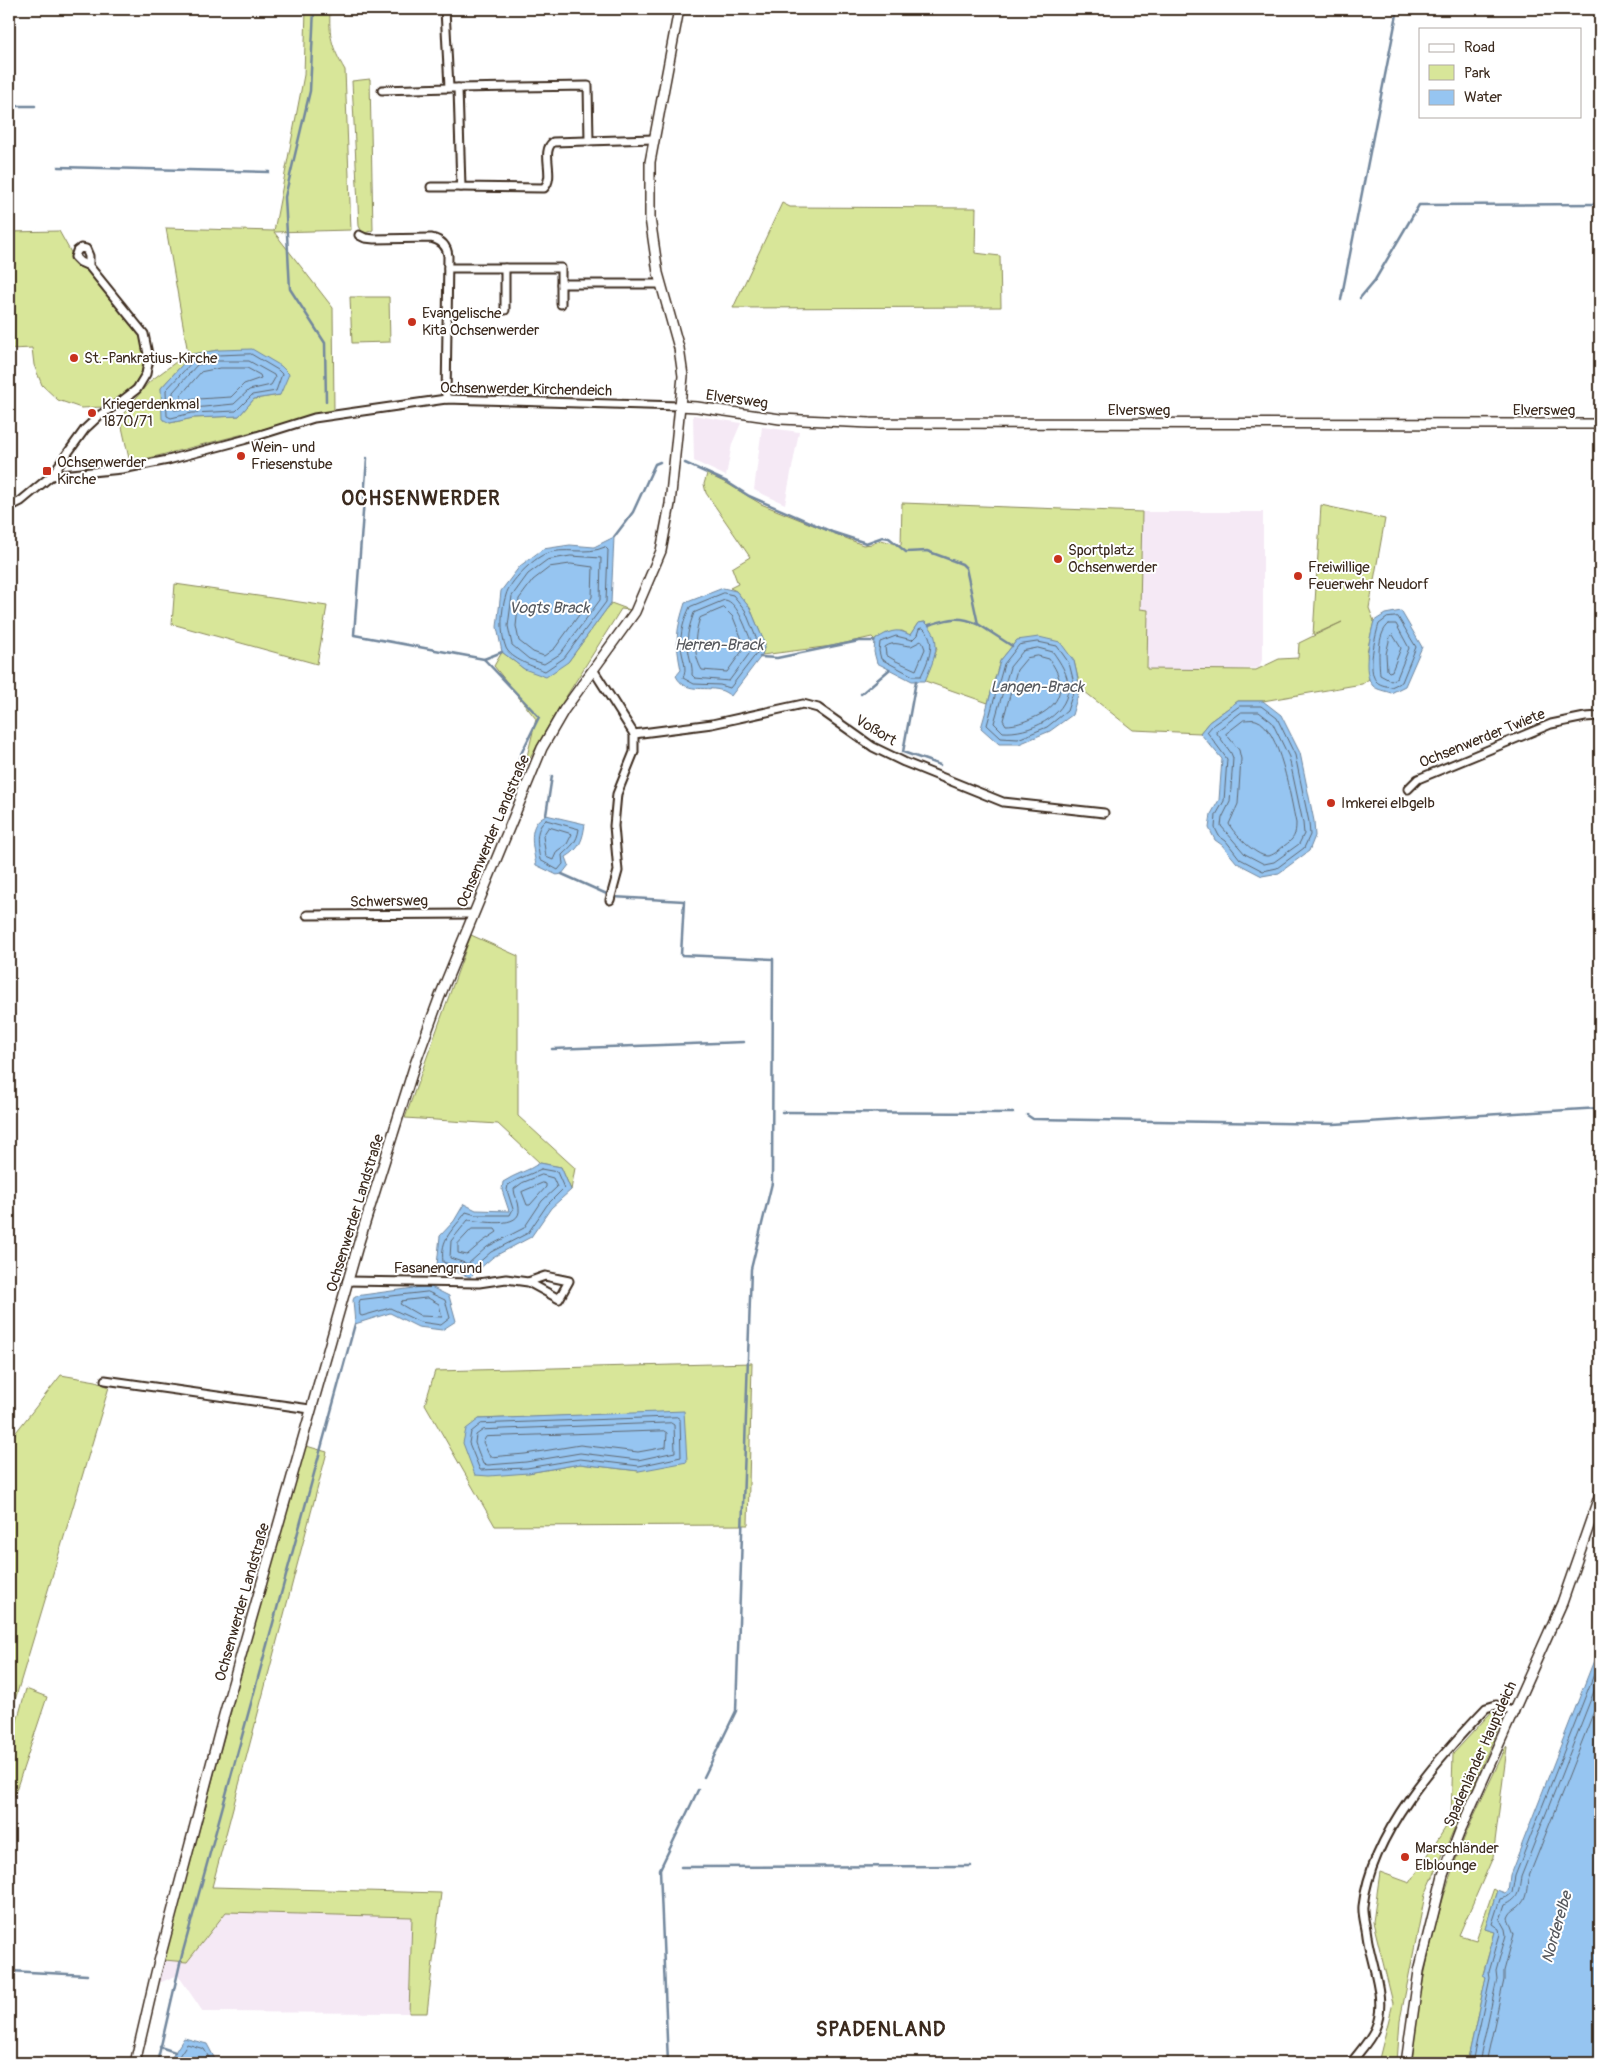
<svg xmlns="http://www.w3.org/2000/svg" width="1609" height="2072" font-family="Pangolin,sans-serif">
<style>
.built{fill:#f5e9f5}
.green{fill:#d8e699;stroke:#8a885c;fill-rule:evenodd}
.water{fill:#96c5f1;stroke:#72879d}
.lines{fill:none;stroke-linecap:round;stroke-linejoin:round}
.shore{stroke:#5f6872;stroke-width:1}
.stream{stroke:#72879d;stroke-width:2.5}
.minor-casing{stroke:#3b2a1e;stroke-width:11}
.tertiary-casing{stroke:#3b2a1e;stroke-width:12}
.minor{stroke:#fff;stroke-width:7}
.tertiary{stroke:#fff;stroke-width:9}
.poi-dot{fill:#c8321e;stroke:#fff;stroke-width:2}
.labels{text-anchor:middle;stroke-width:4;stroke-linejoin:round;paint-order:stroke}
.poi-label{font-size:15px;fill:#3b2a1e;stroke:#fff;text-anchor:start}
.street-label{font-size:15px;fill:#3b2a1e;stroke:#fff}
.water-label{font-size:16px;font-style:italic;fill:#56585d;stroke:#fff}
.district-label{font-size:20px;font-weight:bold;letter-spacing:1px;fill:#3b2a1e;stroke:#fff}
</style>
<rect width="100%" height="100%" fill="#fff"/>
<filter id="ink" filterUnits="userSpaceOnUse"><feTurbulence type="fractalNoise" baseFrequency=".02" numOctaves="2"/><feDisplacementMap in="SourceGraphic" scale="10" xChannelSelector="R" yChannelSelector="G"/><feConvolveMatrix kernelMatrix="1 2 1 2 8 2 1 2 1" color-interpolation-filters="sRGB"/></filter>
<g filter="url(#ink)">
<g class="built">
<path d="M693,415L741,423L732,444L726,476L694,461Z"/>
<path d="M762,427L799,432L785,504L754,490Z"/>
<path d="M1142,512H1263V657L1259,668L1154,673L1148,667V611L1140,610Z"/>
<path d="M226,1912L412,1917L409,2013L203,2012L178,1975L159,1983L164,1960L187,1962Z"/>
</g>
<g class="green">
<path d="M306,9H330C329,36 331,46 345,70L351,230L274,232L333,308L334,411L130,463L120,418L149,382L188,353L166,228L274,231L304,75ZM219,350L280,395L254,399L239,416L193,418L170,423L161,388L192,354Z"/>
<path d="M370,79L373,230L363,234L359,226L352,81Z"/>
<path d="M782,203L790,207L976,208L975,253L1000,256L1001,307L733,308Z"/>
<path d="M59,231L74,258L102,286L140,335L144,358L141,374L130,390L117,401L103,407L81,408L58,400L42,385L34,365L32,348L11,349L9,351V232Z"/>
<path d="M350,297H389L390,342L352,343Z"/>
<path d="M707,474L728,484L761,504L863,545L872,544L881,540L901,545L902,503L1142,512L1140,609L1148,610L1147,669L1256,670L1279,659L1298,658L1299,643L1342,622L1313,635L1321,505L1385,519L1369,608L1374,621L1367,652L1369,679L1362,684L1263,701H1238L1209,722L1200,733L1133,730L1080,688L1074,661L1017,640L1000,661L988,703L925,681L937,649L925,622L918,623L910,635L902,631L887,633L875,640L872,637L832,646L762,655L765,644L750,608L736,591L730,588L738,584L732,568L750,557L706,493L704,484Z"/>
<path d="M175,584L327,606L317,664L172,624Z"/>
<path d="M611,603L630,610L621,609L554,716L524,769L536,719L494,666L502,652L524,669L568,662Z"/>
<path d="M471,935L518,956V1116L575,1168L571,1190L561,1167L540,1163L498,1124L405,1118Z"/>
<path d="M752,1363L748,1525L495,1526L425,1404L435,1371ZM684,1412L639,1471L580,1464L528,1473L479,1419Z"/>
<path d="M61,1375L96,1381L109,1387L9,1720V1441Z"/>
<path d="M303,1445L327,1452L212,1887L441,1893L427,2013H409L412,1917L226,1912L187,1962L164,1960Z"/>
<path d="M26,1689L47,1697L9,1811V1750Z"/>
<path d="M1496,1707L1506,1711L1425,1895L1400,2020L1397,2063H1378L1393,2003L1373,1922L1380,1872L1410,1883L1451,1819L1453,1754Z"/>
<path d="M1506,1747L1507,1748L1493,1857L1459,1935L1476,1940L1494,1888L1497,1890L1485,1929L1495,1932L1483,1974L1486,1977L1467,2063H1412C1418,1995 1432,1927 1455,1862C1469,1823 1489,1785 1506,1747Z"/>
</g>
<g class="water">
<path d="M252,349L281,366L289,374L280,395L254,399L239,416L193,418L170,423L162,419L161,388L192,354L219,350Z"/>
<path d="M614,537L611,603L568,662L546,677L524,669L502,652L497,627L501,591L520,566L543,549L570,545L594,547Z"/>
<path d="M723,588L736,591L750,608L765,644L762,655L731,696C728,694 724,691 720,690C704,686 685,694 676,676L681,670C675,641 676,631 685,603Z"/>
<path d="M1401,611L1422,647L1405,686L1391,693C1386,691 1377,690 1373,686C1361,673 1370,637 1374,621L1385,614Z"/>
<path d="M925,622C945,640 933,661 925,681H912L877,663L874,652L875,640C882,635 894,628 903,632C906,633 908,634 910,635L918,623Z"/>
<path d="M1039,637L1060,642L1074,661L1080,688L1072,715L1050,731L1019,744H999L981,728L1000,661L1017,640Z"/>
<path d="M1238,701H1263L1281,715L1300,753L1314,821L1315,836L1309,851L1279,873L1262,876L1237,863L1222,845L1215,840L1209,828L1211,814L1219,800L1222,759L1200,733L1209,722Z"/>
<path d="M546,815L585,824C583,839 580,849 566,857L569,865L562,874L557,875L536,865C533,847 526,824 546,815Z"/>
<path d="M540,1163L561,1167L571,1190L551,1208L531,1237L493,1257L470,1277L437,1265L440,1236L454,1221L464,1204L476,1210L509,1211L502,1190L503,1182C515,1174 528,1171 540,1163Z"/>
<path d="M429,1286L449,1296L456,1321L442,1330L418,1327L390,1313L355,1324L353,1300L355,1296Z"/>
<path d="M684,1411L687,1462L639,1471L580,1464L528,1473L489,1476L475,1475L463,1443L466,1429L479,1419Z"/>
<path d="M1600,1645V2063H1467L1486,1977L1483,1975L1495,1932L1485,1929L1497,1890L1505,1893L1508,1891L1510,1875Z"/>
<path d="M184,2038L207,2044L217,2063H177L172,2057Z"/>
</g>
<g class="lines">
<g class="shore">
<path d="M251,354L278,370L282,374L276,391L252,395L236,411L192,413L171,418L167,416L166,390L195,359L219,355Z"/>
<path d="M219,361H249L274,375L275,378L271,385L249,390L234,404L174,410L173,392L197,365Z"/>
<path d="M220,368H247L260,375L261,378L244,384L231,397L181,400V395L201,372Z"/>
<path d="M605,547L608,550L606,602L564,658L545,671C534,667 511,659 506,648C500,633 501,610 506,595C509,582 533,559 545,554C564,546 586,556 605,547Z"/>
<path d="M571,556L601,558L600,600L560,654L544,664L529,659L512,645L508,626L512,596L528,574L547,560Z"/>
<path d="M571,564L593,567L592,597L555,648L544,656L533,652L519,641L516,626L519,599L533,580L550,567Z"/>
<path d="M724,593L733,595L745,610L759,645L757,653L730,688L720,685L694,684L683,678C688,667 682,659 681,646C680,633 684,619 690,607Z"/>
<path d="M725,600C738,601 747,633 753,645L752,650L729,681L695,678L692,675C693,666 689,657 688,648C686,635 690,624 694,613Z"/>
<path d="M724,608L733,617L745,647L727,672L702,670C693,655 694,635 700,618Z"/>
<path d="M1398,617L1416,647L1402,682L1391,687C1386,686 1379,685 1376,681C1367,670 1375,637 1379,624L1387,618Z"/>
<path d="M1389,624H1396L1409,648L1397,678L1391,681L1380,675C1379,661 1376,634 1389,624Z"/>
<path d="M923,628C938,641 928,661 921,676H913L881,659L879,651L880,642L896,636L912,640L917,635L919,629Z"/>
<path d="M1393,635L1401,648L1392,671L1389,672L1387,670L1386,654L1390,637Z"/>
<path d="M922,641L925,649L916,670L896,661L886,655L885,647C895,640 901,646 911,646Z"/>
<path d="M1038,642L1057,646L1069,663L1075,687L1067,711L1047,727L1018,739L1001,738L987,725L1004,664L1019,645Z"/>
<path d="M1038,648L1053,652C1060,662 1069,675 1068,688C1067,717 1028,734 1003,732L994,723L1010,667L1023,651Z"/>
<path d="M1038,656L1049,659C1068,684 1062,706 1033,718C1023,722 1016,725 1006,725L1003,720L1017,670L1027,658Z"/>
<path d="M1240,706H1261L1277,718L1295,755L1309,822L1310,835L1304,848L1277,868L1263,871L1240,859L1226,841L1219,836L1215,828L1216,815L1224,801L1227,759L1207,732L1213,725Z"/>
<path d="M1242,712H1259L1272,722L1289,757L1303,823L1304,834L1299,844L1274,862L1264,864L1245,854L1221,826L1222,818L1230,802L1233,758L1231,753L1216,732Z"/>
<path d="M1244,720C1247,720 1253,719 1256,720C1280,727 1291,801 1296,823C1296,835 1294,839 1284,846C1279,850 1273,856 1267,856C1256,856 1233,833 1229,824L1238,804L1241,759L1239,750L1226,734Z"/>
<path d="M546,820L579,829C577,843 571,846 562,855L563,864L558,870L540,860C538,846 533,830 546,820Z"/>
<path d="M549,827L572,834L567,844L557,851L553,860L546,857L543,836Z"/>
<path d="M541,1169L557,1172L564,1188L547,1205L528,1233L491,1252L469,1271L443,1262C440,1237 453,1231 466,1212L476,1215H510L513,1209L507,1190L508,1185C518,1178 530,1175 541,1169Z"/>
<path d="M542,1175L553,1178L557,1187L542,1201L524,1228L487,1247L468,1264L450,1258L451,1241L468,1220C480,1221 522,1230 519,1208C519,1201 514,1196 514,1189L522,1183Z"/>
<path d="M543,1183L546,1184V1187L530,1205H527L522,1192Z"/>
<path d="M472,1229H495L497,1232L482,1242L467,1255L458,1253V1244Z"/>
<path d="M428,1292L445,1300L450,1318L441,1325L420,1322L390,1308L362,1316L360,1315L359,1303L360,1300Z"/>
<path d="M428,1298L439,1304L442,1317L421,1316L400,1304L402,1301Z"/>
<path d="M677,1417L680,1419L681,1457L639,1466L580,1459L527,1468L480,1470L469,1443L471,1432L481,1424Z"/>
<path d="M671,1423L674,1425L675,1452L638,1460L580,1453L526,1462L488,1465L483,1464L475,1443L476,1435L483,1430Z"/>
<path d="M664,1431L667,1433L666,1447L638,1452L580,1445L525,1454L490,1457L483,1442L486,1437Z"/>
<path d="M180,2063L179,2056L187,2044L204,2049L212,2063"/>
<path d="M1472,2063L1490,1978L1489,1972L1500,1934L1499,1929L1492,1924L1500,1899L1507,1897L1512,1893L1515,1876L1600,1659"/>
<path d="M1479,2063L1497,1979L1496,1971L1506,1935L1505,1929L1500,1920L1505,1905C1519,1899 1519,1891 1521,1877L1600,1676"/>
<path d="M1486,2063L1504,1980V1971L1514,1934L1508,1918C1511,1909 1517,1910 1522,1903C1527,1897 1527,1887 1528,1879L1600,1696"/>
</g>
<g class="stream">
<path d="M314,9L310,91L285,197L290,289L325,343L326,401"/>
<path d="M9,106H35"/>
<path d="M58,167L269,172"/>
<path d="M1360,298L1375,280L1419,205L1600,204"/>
<path d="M1341,300L1398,9"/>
<path d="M367,458L354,635L484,659"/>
<path d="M685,463L727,482L749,496L832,532L866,543L883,537L889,538L906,552L927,551L962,564L966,568L978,624L1012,646"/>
<path d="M614,537L633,512L655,464L660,462"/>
<path d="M929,625C949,619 958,615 978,624"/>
<path d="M502,652L484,659L539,717L519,758"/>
<path d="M760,657L777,658L859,641H874"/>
<path d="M916,681L903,752L940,765"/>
<path d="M861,694L889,670"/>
<path d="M546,815L552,776"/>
<path d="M562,874L609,895"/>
<path d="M613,897L684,901L681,955L773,959L772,1183L751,1269L736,1711L704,1777"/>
<path d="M552,1049L744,1042"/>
<path d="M782,1112L1013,1113"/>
<path d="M1027,1115L1033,1119L1334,1124L1600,1108"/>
<path d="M681,1867L971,1866"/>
<path d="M9,1971L87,1975"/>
<path d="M160,2047L175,2052"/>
<path d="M157,2063L182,1955L355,1324"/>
<path d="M668,2063L660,1869L698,1790"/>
</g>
<defs>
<g id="minor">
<path d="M445,9L449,88H458L461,187L544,188C556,176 540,152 553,142L654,139"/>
<path d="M458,88L588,86L589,141"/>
<path d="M382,90L449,88"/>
<path d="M431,187H461"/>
<path d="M359,235L365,238L374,239L431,238C441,240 447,246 448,256L446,399"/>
<path d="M448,268H561V284H660"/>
<path d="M561,284V304"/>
<path d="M505,310V268"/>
<path d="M51,476L122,469L168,460L247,439L314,418L446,399L679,406"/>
<path d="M9,507L21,501L51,476L85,429L100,415L119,403L137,389L146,374L149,359L144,334L89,266V256L86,249L81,248L77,251L75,257L80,262L89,266"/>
<path d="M594,671L634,734V752L617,794L614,826L618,871L610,900"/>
<path d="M634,734L712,724L803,704L818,708L873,747L904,762L1003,802L1104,813"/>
<path d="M1408,789L1418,779L1551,724L1585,717L1600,716"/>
<path d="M307,915L473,914"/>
<path d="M347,1281L479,1283L506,1279L528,1282L545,1276L569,1281L559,1299L528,1282"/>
<path d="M105,1380L310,1409"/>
<path d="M1351,2063C1359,2052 1369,2042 1375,2029C1388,2000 1371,1965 1367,1936C1366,1926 1362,1915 1363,1906C1371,1833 1438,1758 1486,1708L1496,1705L1514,1712"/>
</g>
<g id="tertiary">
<path d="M679,406L697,407L780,419L870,423L1600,424"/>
<path d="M135,2063L156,1973L224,1715L359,1242L415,1064L440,996L542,748L564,710L635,612L661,551L670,504L683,376L679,348L658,273L650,218V162L679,9"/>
<path d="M1406,2063L1419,1971L1443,1875L1460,1831L1562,1603L1600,1494"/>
</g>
</defs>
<use href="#minor" class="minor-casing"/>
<use href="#tertiary" class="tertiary-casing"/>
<use href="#minor" class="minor"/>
<use href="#tertiary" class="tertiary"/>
</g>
</g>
<g class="poi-dot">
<circle cx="412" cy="322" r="5"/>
<circle cx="74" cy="358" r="5"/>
<circle cx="92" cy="413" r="5"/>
<circle cx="241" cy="456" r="5"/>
<rect x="42" y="466" width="10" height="10" rx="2.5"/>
<circle cx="1058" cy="559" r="5"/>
<circle cx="1298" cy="576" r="5"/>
<circle cx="1331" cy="803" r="5"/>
<circle cx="1405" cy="1857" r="5"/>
</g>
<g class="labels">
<g class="poi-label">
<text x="422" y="318">Evangelische<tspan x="422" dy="17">Kita Ochsenwerder</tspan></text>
<text x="84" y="363">St.-Pankratius-Kirche</text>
<text x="102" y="409">Kriegerdenkmal<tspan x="102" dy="17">1870/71</tspan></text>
<text x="251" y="452">Wein- und<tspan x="251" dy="17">Friesenstube</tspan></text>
<text x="57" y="467">Ochsenwerder<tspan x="57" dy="17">Kirche</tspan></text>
<text x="1068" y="555">Sportplatz<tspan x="1068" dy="17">Ochsenwerder</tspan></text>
<text x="1308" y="572">Freiwillige<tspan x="1308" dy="17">Feuerwehr Neudorf</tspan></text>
<text x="1341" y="808">Imkerei elbgelb</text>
<text x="1415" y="1853">Marschländer<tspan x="1415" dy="17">Elblounge</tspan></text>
</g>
<g class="street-label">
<text transform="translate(526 389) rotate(1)" y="5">Ochsenwerder Kirchendeich</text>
<text transform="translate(737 399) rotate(8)" y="5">Elversweg</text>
<text x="1139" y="415">Elversweg</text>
<text x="1544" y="415">Elversweg</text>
<text transform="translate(876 730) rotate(31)" y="5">Voßort</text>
<text transform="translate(1482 738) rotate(-22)" y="5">Ochsenwerder Twiete</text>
<text transform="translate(493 831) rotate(-67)" y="5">Ochsenwerder Landstraße</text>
<text transform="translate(389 901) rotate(-1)" y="5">Schwersweg</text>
<text transform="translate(355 1213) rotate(-73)" y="5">Ochsenwerder Landstraße</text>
<text x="438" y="1273">Fasanengrund</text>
<text transform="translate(242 1602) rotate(-74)" y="5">Ochsenwerder Landstraße</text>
<text transform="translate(1480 1754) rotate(-66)" y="5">Spadenländer Hauptdeich</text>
</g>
<g class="water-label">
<text x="549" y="613">Vogts Brack</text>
<text x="719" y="650">Herren-Brack</text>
<text x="1037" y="692">Langen-Brack</text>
<text transform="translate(1556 1927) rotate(-74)" y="6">Norderelbe</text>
</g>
<g class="district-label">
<text x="421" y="505">OCHSENWERDER</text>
<text x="881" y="2036">SPADENLAND</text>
</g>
</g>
<rect width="1609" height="2072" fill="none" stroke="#fff" stroke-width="30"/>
<rect x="15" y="15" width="1579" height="2042" fill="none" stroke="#3b2a1e" stroke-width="2" filter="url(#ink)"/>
<rect x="1419" y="28" width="162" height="90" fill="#ffffff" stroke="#b1aaa5"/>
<rect x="1429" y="44" width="25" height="8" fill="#ffffff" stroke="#b1aaa5"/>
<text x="1464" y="52" font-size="15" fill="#3b2a1e">Road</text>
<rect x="1429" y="65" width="25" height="15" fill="#d8e699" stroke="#b1aaa5"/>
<text x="1464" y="78" font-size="15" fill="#3b2a1e">Park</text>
<rect x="1429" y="90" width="25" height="15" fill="#96c5f1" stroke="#b1aaa5"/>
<text x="1464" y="102" font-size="15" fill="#3b2a1e">Water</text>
</svg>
